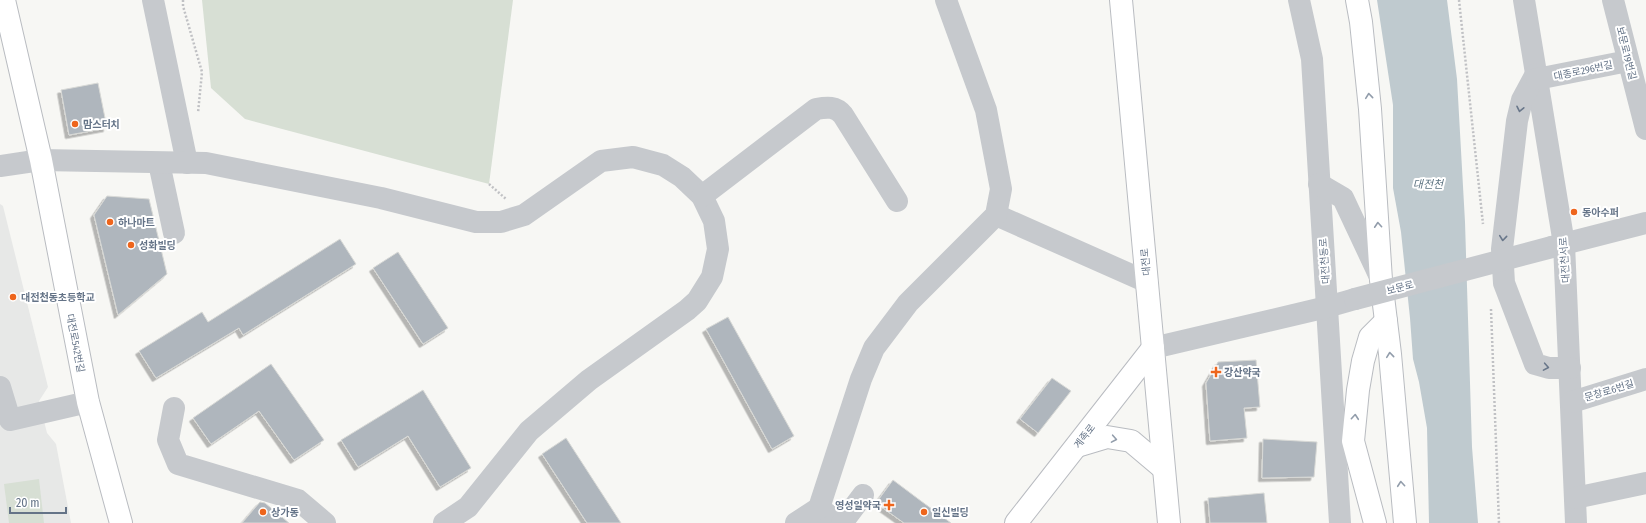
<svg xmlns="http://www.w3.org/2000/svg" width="1646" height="523" font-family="'Fira Sans Condensed','Noto Sans KR',sans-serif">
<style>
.built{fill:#e7e8e7}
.green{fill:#d7dfd4}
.water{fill:#bfcacf}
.building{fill:#afb6bd;stroke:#d8d9d6;filter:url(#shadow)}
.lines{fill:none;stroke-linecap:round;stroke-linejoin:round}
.major-casing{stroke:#b9bcc1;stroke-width:24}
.path{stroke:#c0c1c4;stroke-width:2.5;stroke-dasharray:2 2;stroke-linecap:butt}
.minor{stroke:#c6c9cd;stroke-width:22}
.major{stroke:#fff;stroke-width:22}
.minor-bridge{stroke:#c6c9cd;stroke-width:22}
.oneway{stroke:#929dab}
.oneway2{stroke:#69778a}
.poi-dot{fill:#ee651c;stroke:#fff;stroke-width:1.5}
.labels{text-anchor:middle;stroke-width:4;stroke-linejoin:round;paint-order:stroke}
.street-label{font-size:10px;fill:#647387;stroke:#fff}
.poi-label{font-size:10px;font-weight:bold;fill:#647387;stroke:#fff;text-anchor:start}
.water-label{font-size:11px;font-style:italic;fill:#5f7583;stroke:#fff}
</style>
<defs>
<filter id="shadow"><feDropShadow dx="-3.5" dy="3.5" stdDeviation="0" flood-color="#0004"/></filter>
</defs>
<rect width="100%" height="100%" fill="#f7f7f4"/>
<path class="built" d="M0,204L3,206L48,387L39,401L47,433L56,444L71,523H0Z"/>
<g class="green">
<path d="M202,0H513L489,184L245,119L211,88Z"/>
<path d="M39,479L44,523H9L4,484Z"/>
</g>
<path class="water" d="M1377,0H1447L1457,79L1465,222L1472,447L1478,523H1429L1427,428L1419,382L1413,359L1410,318L1401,232L1393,188V105Z"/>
<g class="building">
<path d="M98,83L107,128L69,135L61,90Z"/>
<path d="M107,196L149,199L167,274L118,315L94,215Z"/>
<path d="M340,239L356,264L243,335L239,328L156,378L139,351L202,312L208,322Z"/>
<path d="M398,252L448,328L423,344L373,268Z"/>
<path d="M728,317L794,436L772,449L706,329Z"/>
<path d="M1256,360L1260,407L1244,408L1247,438L1210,441L1206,383L1218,362Z"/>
<path d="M271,364L324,440L294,460L259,411L211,444L193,418Z"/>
<path d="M1052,378L1071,391L1038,433L1020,419Z"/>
<path d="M423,390L471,468L440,487L408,436L358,467L341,440Z"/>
<path d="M566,438L621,523H587L542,454Z"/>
<path d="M1263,439L1317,442L1314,477L1262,478Z"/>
<path d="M893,480L921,501L951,523H904L876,503Z"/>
<path d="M1264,493L1267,523H1210L1208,498Z"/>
<path d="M260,502L265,503L289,523H242Z"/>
</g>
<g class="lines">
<defs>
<g id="major">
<path d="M4,0L41,160L88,402L121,523"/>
<path d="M1121,0L1169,523"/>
<path d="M1357,0L1361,22L1370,109L1381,280L1390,354L1405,523"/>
<path d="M1077,446L1107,437L1131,441L1163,468"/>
<path d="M1016,523L1153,348"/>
<path d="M1375,523L1353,441L1358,390L1363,361L1370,337L1386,321"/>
</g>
</defs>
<use href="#major" class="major-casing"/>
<g class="path">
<path d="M183,0V6L202,72L198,113"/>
<path d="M1459,0L1483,224"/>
<path d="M489,184L506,199"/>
<path d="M1491,309L1499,523"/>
</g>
<g class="minor">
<path d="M153,0L187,163"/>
<path d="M1299,0L1312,59L1340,523"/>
<path d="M1524,0L1564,244L1576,523"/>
<path d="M1613,0L1646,129"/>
<path d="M1536,74L1522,100L1517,121L1502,249L1504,283L1535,364L1549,368H1570"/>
<path d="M1537,79L1628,61"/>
<path d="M159,163L174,233"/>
<path d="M0,166L41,160L206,163L381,198L476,222H501L524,215L601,161L633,157L663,165L682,177L702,196L714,221L718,249L712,277L697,301L687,310L589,380L529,431L468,507L444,523"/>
<path d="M1319,184L1343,198L1381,279"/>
<path d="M702,196L816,109C827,107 836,106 843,115L897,201"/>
<path d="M996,215L1147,282"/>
<path d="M1552,247L1646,223"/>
<path d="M1153,348L1327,307L1355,299"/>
<path d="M0,387L10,420L88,402"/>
<path d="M1572,402L1646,379"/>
<path d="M174,408L168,440L178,464L298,500L325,523"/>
<path d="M1575,498L1646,483"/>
<path d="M810,520L819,508L839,523"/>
<path d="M796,523L819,508L861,379L874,348L908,303L996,215L1001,189L986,110L946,0"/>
<path d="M842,523L863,495"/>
</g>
<use href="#major" class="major"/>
<path class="minor-bridge" d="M1355,299L1552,247"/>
</g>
<defs><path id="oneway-chevron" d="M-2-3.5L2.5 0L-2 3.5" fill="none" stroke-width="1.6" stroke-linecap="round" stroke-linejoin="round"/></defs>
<g class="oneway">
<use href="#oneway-chevron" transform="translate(1369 96) rotate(-96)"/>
<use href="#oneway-chevron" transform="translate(1378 225) rotate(-94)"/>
<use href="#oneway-chevron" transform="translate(1390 355) rotate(-96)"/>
<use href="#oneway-chevron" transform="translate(1355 417) rotate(-85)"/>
<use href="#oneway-chevron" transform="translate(1114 439) rotate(10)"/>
<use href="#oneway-chevron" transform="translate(1401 484) rotate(-95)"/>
</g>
<g class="oneway2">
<use href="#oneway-chevron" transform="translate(1520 109) rotate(102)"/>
<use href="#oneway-chevron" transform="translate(1503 238) rotate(96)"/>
<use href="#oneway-chevron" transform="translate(1546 367) rotate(10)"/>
</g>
<g class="poi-dot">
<circle cx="75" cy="124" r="4"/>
<circle cx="1574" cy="212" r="4"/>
<circle cx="110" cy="222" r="4"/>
<circle cx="131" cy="245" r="4"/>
<circle cx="13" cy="297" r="4"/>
<path d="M1214 366h4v4h4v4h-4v4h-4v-4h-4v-4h4z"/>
<path d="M887 499h4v4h4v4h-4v4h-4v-4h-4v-4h4z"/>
<circle cx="263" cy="512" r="4"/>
<circle cx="924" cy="512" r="4"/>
</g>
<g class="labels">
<g class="street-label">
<text transform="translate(1627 53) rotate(76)" y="4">보문로19번길</text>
<text transform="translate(1583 70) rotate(-12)" y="4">대종로296번길</text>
<text transform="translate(1564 260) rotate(-94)" y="4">대전천서로</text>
<text transform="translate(1324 261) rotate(-94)" y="4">대전천동로</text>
<text transform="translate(1145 262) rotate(-95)" y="4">대전로</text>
<text transform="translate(1400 287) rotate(-15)" y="4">보문로</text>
<text transform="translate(76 343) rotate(79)" y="4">대전로542번길</text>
<text transform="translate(1609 390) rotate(-17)" y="4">문창로6번길</text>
<text transform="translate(1084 436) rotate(-52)" y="4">계족로</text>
</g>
<g class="poi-label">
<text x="83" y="128">맘스터치</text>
<text x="1582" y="216">동아수퍼</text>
<text x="118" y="226">하나마트</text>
<text x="139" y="249">성화빌딩</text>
<text x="21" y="301">대전천동초등학교</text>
<text x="1224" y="376">강산약국</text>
<text x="881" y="509" text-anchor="end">영성일약국</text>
<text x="271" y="516">상가동</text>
<text x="932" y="516">일신빌딩</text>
</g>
<g class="water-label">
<text x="1428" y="188">대전천</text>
</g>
</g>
<path d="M10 507v6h56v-6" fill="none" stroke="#647387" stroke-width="2"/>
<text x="16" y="507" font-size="12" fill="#647387" stroke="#ffffff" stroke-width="3" paint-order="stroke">20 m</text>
</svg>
